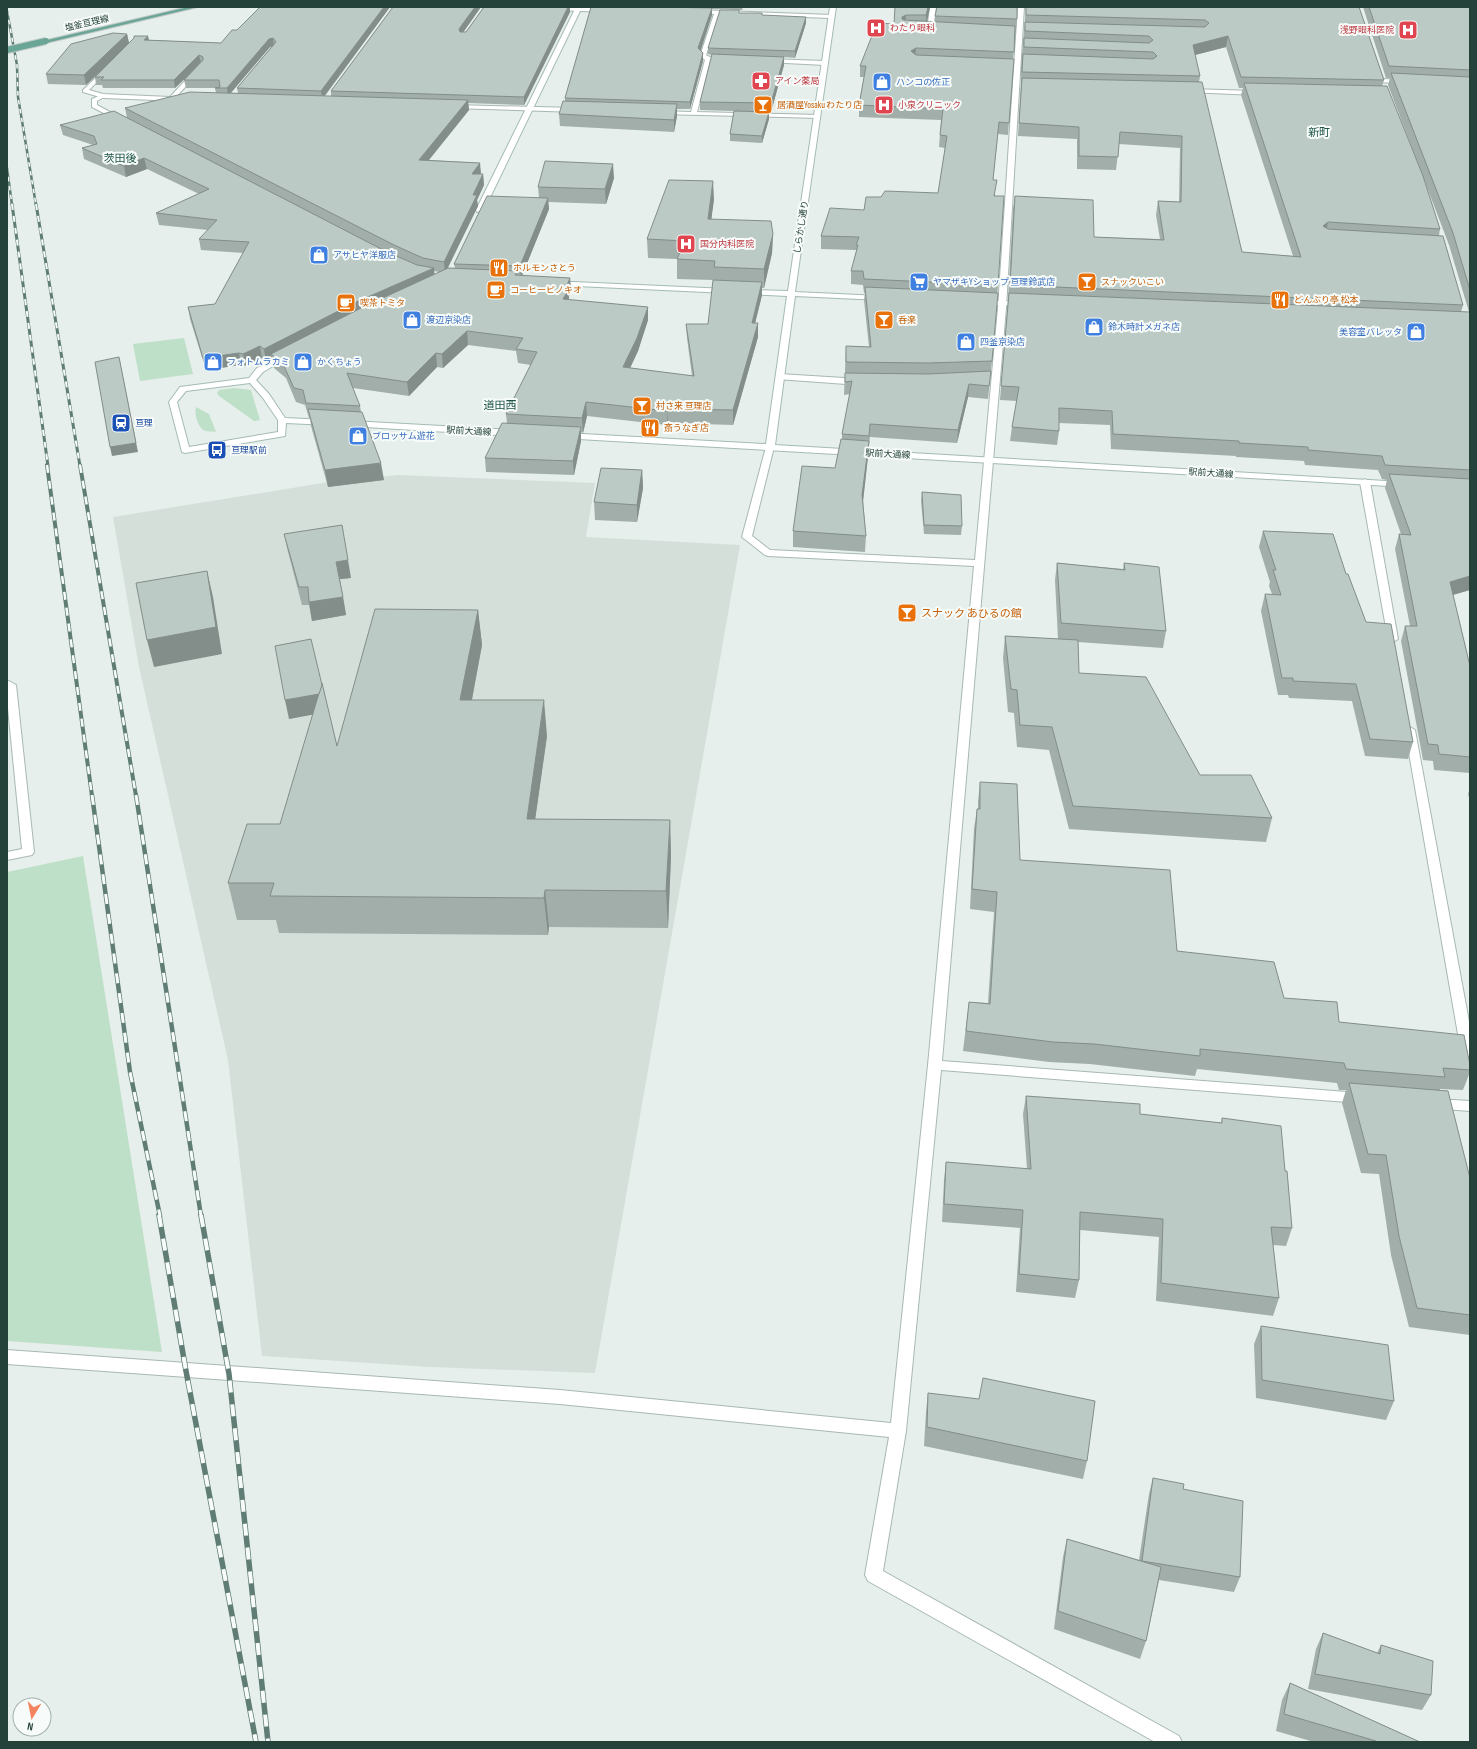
<svg xmlns="http://www.w3.org/2000/svg" width="1477" height="1749" font-family="'Sofia Sans Condensed','Noto Sans JP',sans-serif">
<style>
.built{fill:#d4dfda}
.green{fill:#bfe0c8}
.lines{fill:none;stroke-linecap:round;stroke-linejoin:round}
.street-casing{stroke:#a8b8b2;stroke-width:2}
.secondary-casing{stroke:#a4bbb3;stroke-width:2}
.primary-casing{stroke:#c2cac8;stroke-width:2}
.street{fill:#fff;fill-rule:evenodd}
.secondary{fill:#fff;fill-rule:evenodd}
.primary{fill:#6aa596;fill-rule:evenodd}
.rail-far4-casing{stroke:#5f7d75;stroke-width:2.5}
.rail-far3-casing{stroke:#5f7d75;stroke-width:3}
.rail-far2-casing{stroke:#5f7d75;stroke-width:4}
.rail-far1-casing{stroke:#5f7d75;stroke-width:4.5}
.rail-casing{stroke:#5f7d75;stroke-width:5.5}
.rail-far4{stroke:#f7fbf9;stroke-width:1.5;stroke-dasharray:4.5;stroke-linecap:butt}
.rail-far3{stroke:#f7fbf9;stroke-width:2;stroke-dasharray:6;stroke-linecap:butt}
.rail-far2{stroke:#f7fbf9;stroke-width:2.5;stroke-dasharray:8;stroke-linecap:butt}
.rail-far1{stroke:#f7fbf9;stroke-width:3;stroke-dasharray:10;stroke-linecap:butt}
.rail{stroke:#f7fbf9;stroke-width:4;stroke-dasharray:12;stroke-linecap:butt}
.primary-bridge-casing{stroke:#c2cac8;stroke-width:8;stroke-linecap:butt}
.primary-bridge{stroke:#6aa596;stroke-width:6}
.wall{fill:#a1aea9;fill-rule:evenodd}
.shaded-wall{fill:#838d89}
.building{fill:#bbcac4;stroke:#838d89}
.labels{text-anchor:middle;stroke-width:4;stroke-linejoin:round;paint-order:stroke}
.far-street-label{font-size:9px;fill:#24423a;stroke:#f7fbf9}
.far-health-label{font-size:9px;fill:#be3a42;stroke:#f7fbf9;text-anchor:start}
.far-shop-label{font-size:9px;fill:#366cbe;stroke:#f7fbf9;text-anchor:start}
.far-food-label{font-size:9px;fill:#c56008;stroke:#f7fbf9;text-anchor:start}
.far-transit-label{font-size:9px;fill:#164399;stroke:#f7fbf9;text-anchor:start}
.far-quarter-label{font-size:11px;fill:#1f5548;stroke:#f7fbf9}
.food-label{font-size:11px;fill:#c56008;stroke:#f7fbf9;text-anchor:start}
</style>
<rect width="100%" height="100%" fill="#e6efeb"/>
<path class="built" d="M398,475L595,483L586,537L740,545L595,1373L430,1367L262,1356L228,1060L139,667L113,517L329,482Z"/>
<g class="green">
<path d="M184,338L193,374L140,381L133,344Z"/>
<path d="M234,388L251,390L260,420L254,421L219,396L217,393L219,390Z"/>
<path d="M196,407L209,414L216,432C213,431 209,432 206,431C198,429 194,414 196,407Z"/>
<path d="M83,856L162,1352L7,1341V872Z"/>
</g>
<g class="lines">
<defs>
<g id="street">
<path d="M553,7L606,8L609,10L606,12L555,10L553,9Z"/>
<path d="M930,7H936L933,30L930,32L927,30Z"/>
<path d="M1018,7H1024L1006,308L942,1061L1360,1093L1365,1094L1367,1098L1365,1102L1360,1103L941,1070L906,1431L883,1571L1179,1736L1182,1742H1155L868,1581L865,1575L889,1437L560,1404L7,1364V1350L560,1390L891,1423L928,1065L974,566L768,556L765,555L742,537L766,447L770,444L774,447L752,536L770,550L975,560L998,308Z"/>
<path d="M697,10L833,15V17L831,18L719,14L706,55C713,60 722,56 729,60L726,62L711,61L697,112L818,115L820,116V118L659,114L658,113L661,111L691,112L705,60L700,56L714,14L695,13L694,12Z"/>
<path d="M768,59L825,61L828,63L825,65L766,62L765,61Z"/>
<path d="M107,67L109,68V70L89,90L103,94L170,97L193,72L198,73L176,97L183,98V100L181,101L103,98L83,92V90Z"/>
<path d="M1382,79L1405,80L1408,82L1405,84L1380,82L1379,81Z"/>
<path d="M1188,89L1257,91L1260,93L1257,95L1186,92V90Z"/>
<path d="M453,105L577,108L580,110L577,112L451,108L450,107Z"/>
<path d="M780,374L860,379L864,382L860,385L777,379L776,377Z"/>
<path d="M1365,479L1370,482L1398,639L1393,642L1388,639L1360,482Z"/>
<path d="M7,680L16,685L34,852L32,855L7,860V852L22,849L7,698Z"/>
<path d="M1410,727L1415,730L1470,1027V1068L1465,1067L1463,1063L1405,730Z"/>
<path d="M1436,1099L1470,1101V1111L1431,1108L1429,1104L1431,1100Z"/>
</g>
<g id="secondary">
<path d="M576,7H582L484,210L477,212L476,210Z"/>
<path d="M830,7H836L795,292L881,296L885,298L881,300L795,296L775,445L1403,482L1408,485L1406,487L561,438L560,436L561,434L564,433L766,444L787,296L747,294L743,292L747,290L788,291Z"/>
<path d="M101,95L106,96L97,101V105L123,119V121H119L92,107V99Z"/>
<path d="M552,281L727,289L731,291L727,293L555,285L551,283Z"/>
<path d="M978,300L1025,302L1029,304L1025,306L981,304L977,302Z"/>
<path d="M283,354H286L290,356L263,372L256,380L269,394L285,418L326,420L330,423L329,425L286,423L285,436L185,453L182,452L169,402L180,387L249,378L257,368ZM250,383L263,398L278,420V432L189,447L177,402L186,391Z"/>
<path d="M351,421L514,430L518,433L514,436L348,426L347,424Z"/>
</g>
<path id="primary" d="M188,7H198L46,43L43,41Z"/>
</defs>
<use href="#street" class="street-casing"/>
<use href="#secondary" class="secondary-casing"/>
<use href="#primary" class="primary-casing"/>
<use href="#street" class="street"/>
<use href="#secondary" class="secondary"/>
<use href="#primary" class="primary"/>
<defs>
<g id="rail-far4">
<path d="M7,11L17,65L18,97L36,205"/>
<path d="M7,168L12,205"/>
</g>
<g id="rail-far3">
<path d="M12,204L48,466"/>
<path d="M36,204L80,466"/>
</g>
<g id="rail-far2">
<path d="M47,465L92,796"/>
<path d="M80,465L136,796"/>
</g>
<g id="rail-far1">
<path d="M92,795L130,1072L160,1216"/>
<path d="M136,795L201,1216"/>
</g>
<g id="rail">
<path d="M159,1215L186,1371L256,1742"/>
<path d="M201,1215L229,1374L268,1742"/>
</g>
</defs>
<use href="#rail-far4" class="rail-far4-casing"/>
<use href="#rail-far3" class="rail-far3-casing"/>
<use href="#rail-far2" class="rail-far2-casing"/>
<use href="#rail-far1" class="rail-far1-casing"/>
<use href="#rail" class="rail-casing"/>
<use href="#rail-far4" class="rail-far4"/>
<use href="#rail-far3" class="rail-far3"/>
<use href="#rail-far2" class="rail-far2"/>
<use href="#rail-far1" class="rail-far1"/>
<use href="#rail" class="rail"/>
<defs>
<path id="primary-bridge" d="M7,50L46,41"/>
</defs>
<use href="#primary-bridge" class="primary-bridge-casing"/>
<use href="#primary-bridge" class="primary-bridge"/>
</g>
<g class="wall">
<path d="M260,7H390L325,96H331V91L393,7H481L463,32H466L484,7H570V12L524,105L468,103L469,110L429,160L480,163V174H483L484,185L477,200L478,206L448,268H455L454,264L539,198L538,187L614,178L606,204L548,202L549,209L522,276L570,278L571,291L569,296V300L648,307V320L638,351L630,368L692,376L687,338L686,324H708L713,280L677,279V259L648,258L647,239L714,199L711,219L773,234L772,253L764,288H762V295L755,323H758V337L733,425L668,423L667,425L587,416L583,433L581,432V441L574,475L486,472L485,458L507,423L506,414L531,365L518,363L516,351L468,345L443,368L437,367L409,396L353,388L360,406L361,412L384,480L328,487L311,426L310,418H309L305,405L296,402L286,378L274,368L272,358L266,361L262,358L246,366L241,365L206,370L190,319L188,307L215,304L243,253L201,250L199,239L208,230L159,225L156,213L199,194L147,169L126,177L84,159L82,148L93,145L63,135L60,125L127,118L125,108L216,93L215,88H186L184,80L195,69L175,88H103L102,85H96L95,77L86,85L48,84L46,74L127,34L129,43L149,40L221,43L237,30ZM272,46L237,88L238,93H231L270,47ZM434,271L439,272L434,274Z"/>
<path d="M591,7H743L742,10L712,9V15L700,50L703,53V61L690,109H677V116L674,132L560,126L559,114L565,101V98Z"/>
<path d="M895,7H930L927,22H935V16L1017,19L1013,59L1008,135L998,134L993,180L995,196L998,285L992,361L988,399L968,397L957,443L870,437L863,500L866,536L865,552L793,547V531L835,468L842,440V434L850,394L844,395L846,346L869,347L864,300L865,293H864L863,285L851,284V271L856,253V250L821,249V236L864,210L881,197L938,193L945,148L939,147L941,120L859,117V105L864,77H860V66L894,24Z"/>
<path d="M1026,7H1359L1384,80L1382,86L1440,229L1439,235L1463,305L1461,312H1469L1449,245L1388,85L1390,78H1386L1363,7H1470V590L1453,595L1470,666V773L1434,770L1433,761L1423,760L1401,641L1405,626H1410L1395,549L1399,534H1401L1385,488L1387,480L1382,479L1378,470L1305,465L1304,461L1236,457V456L1111,449L1110,425L1059,423V431L1057,445L1010,441L1012,427L1017,401L1000,400L1008,299L1013,209L1015,196L1094,237L1160,239L1156,215L1158,201L1179,202L1180,148L1119,144L1116,170L1077,169V139L1018,136L1021,84V66ZM1226,47L1239,88H1243L1241,95L1293,256L1242,252L1199,82L1200,76L1195,55Z"/>
<path d="M739,13H762V15L806,23L795,58L784,57V65L771,112H769V119L762,143L730,141V134L734,111L700,110V102L712,55L708,54V48Z"/>
<path d="M642,470L643,488L637,522L595,520L594,502Z"/>
<path d="M922,492L962,526L961,535L924,534L921,501Z"/>
<path d="M1263,531L1346,574L1366,622L1413,742L1408,759L1365,756L1352,701L1289,698L1288,695H1278L1261,611L1265,594H1272L1269,586L1270,582L1259,547Z"/>
<path d="M284,534L351,578L340,579L346,615L312,621L309,605H302L288,552Z"/>
<path d="M1057,563L1123,569L1124,563L1166,631L1163,648L1078,642L1079,673L1200,775L1272,818L1266,842L1069,829L1049,750L1017,747L1014,713L1008,712L1003,658L1005,636L1058,639L1055,580Z"/>
<path d="M478,610L482,645L472,700L547,736L535,819L670,820L671,856L668,928L549,927L548,935L279,933L276,920H237L228,883L280,824L313,714L289,719L322,685L337,746Z"/>
<path d="M980,782L1020,860L1177,951L1339,1022L1470,1065V1072L1463,1090L1440,1089V1090L1470,1178V1335L1409,1327L1391,1255L1379,1174L1361,1173L1342,1103L1346,1090H1339L1337,1083L1197,1069L1195,1076L1090,1064L1049,1062L963,1051L969,1002L988,1003L994,912L970,909L974,829L977,809H978V802Z"/>
<path d="M1470,788V801L1468,794Z"/>
<path d="M1026,1096L1140,1114L1221,1123L1222,1118L1285,1171L1292,1228L1286,1246L1273,1245L1279,1298L1273,1316L1156,1301L1159,1237L1080,1230L1079,1280L1075,1298L1016,1292L1020,1228L942,1222L944,1180L946,1162L1027,1169L1023,1114Z"/>
<path d="M1261,1326L1394,1401L1386,1420L1256,1398L1254,1344Z"/>
<path d="M928,1393L1087,1461L1083,1479L924,1446L926,1412Z"/>
<path d="M1153,1478L1183,1489L1240,1577L1234,1592L1159,1580L1146,1641L1140,1659L1054,1629L1063,1557L1067,1539L1139,1560L1149,1494Z"/>
<path d="M1323,1633L1377,1653L1381,1645L1431,1695L1422,1710L1308,1689L1316,1649Z"/>
<path d="M1290,1683L1420,1742H1314L1276,1731L1282,1700Z"/>
</g>
<g class="shaded-wall">
<path d="M384,7H390L322,99L321,91Z"/>
<path d="M475,7H481L460,37L459,29Z"/>
<path d="M568,7H570V12L524,105V97Z"/>
<path d="M928,7H930L926,26V15Z"/>
<path d="M712,8V15L699,56L698,48Z"/>
<path d="M906,15L905,26L901,28L902,17Z"/>
<path d="M806,17V23L795,58V51Z"/>
<path d="M127,34L129,43L86,85L84,75Z"/>
<path d="M148,36L150,44L144,40Z"/>
<path d="M1228,36L1226,47L1191,56L1193,45Z"/>
<path d="M273,38L274,46L270,47L228,96L227,88L269,39Z"/>
<path d="M916,48L915,60L911,51Z"/>
<path d="M703,53V61L690,109V102Z"/>
<path d="M199,55L201,63L175,88L174,80Z"/>
<path d="M784,57V65L771,112V103Z"/>
<path d="M468,100L469,110L420,171L419,160Z"/>
<path d="M677,104V116L674,132V120Z"/>
<path d="M769,112V119L762,143V136Z"/>
<path d="M144,158L147,169L126,177L124,166Z"/>
<path d="M480,163L481,173L473,185L472,174Z"/>
<path d="M613,164L614,178L606,204L605,189Z"/>
<path d="M483,174L484,185L477,200L478,206L445,273L444,262L473,195Z"/>
<path d="M713,181L714,199L709,238L708,219Z"/>
<path d="M548,198L549,209L521,278L520,266Z"/>
<path d="M1328,222L1325,236L1323,226Z"/>
<path d="M773,234L772,253L764,288V269Z"/>
<path d="M434,268L435,280L271,354L272,358L266,361L264,349L354,303Z"/>
<path d="M570,278L571,291L569,296V302L563,299L566,288Z"/>
<path d="M762,282V295L752,336V323Z"/>
<path d="M648,307V320L638,351L624,381L623,367Z"/>
<path d="M758,323V337L733,425V410Z"/>
<path d="M467,331L468,345L443,368L442,354Z"/>
<path d="M260,346L262,358L246,366L243,354Z"/>
<path d="M239,353L241,365L206,370L203,358Z"/>
<path d="M436,353L437,367L409,396L407,382Z"/>
<path d="M119,357L138,452L112,456L110,447Z"/>
<path d="M969,384L968,397L957,443L958,430Z"/>
<path d="M586,402L587,416L583,433L582,418Z"/>
<path d="M667,409L668,423L667,425Z"/>
<path d="M581,427V441L574,475L573,461Z"/>
<path d="M869,441L868,457L862,511V495Z"/>
<path d="M381,463L384,480L328,487L325,470Z"/>
<path d="M642,470L643,488L637,522V505Z"/>
<path d="M348,560L351,578L340,579L336,562Z"/>
<path d="M207,571L213,597L222,654L154,667L147,640Z"/>
<path d="M1470,576V590L1445,597L1450,582Z"/>
<path d="M7,590L8,608H7Z"/>
<path d="M343,597L346,615L312,621L309,602Z"/>
<path d="M478,610L482,645L465,736L460,700Z"/>
<path d="M324,693L327,712L289,719L285,700Z"/>
<path d="M544,700L547,736L530,856L527,819Z"/>
<path d="M670,820L671,856L668,928L666,891Z"/>
<path d="M545,890L549,927L548,935L544,898Z"/>
</g>
<g class="building">
<path d="M260,7H384L321,91L237,88L276,42L273,38L269,39L227,88H215L220,87L219,80H184L203,60V57L199,55L174,80H101L104,77H95L134,38V36H148L144,40L221,43L232,30H237Z"/>
<path d="M393,7H475L459,29L460,32H466L484,7H568L524,97L331,91Z"/>
<path d="M591,7H659L712,8L698,48L703,53L690,102L565,98Z"/>
<path d="M895,7H928L926,15H906L902,17V19L904,20L1015,26L1014,52L916,48L911,51L916,55L1014,59L1009,123L999,122L993,180H997L994,196H1004L998,285L864,279L863,271H851L858,245H856L859,237L821,236L830,208L864,210L866,197H881L885,191L938,193L947,136L940,135L943,109L859,105L866,66H860L877,23L894,24Z"/>
<path d="M937,7H1017V19L935,16Z"/>
<path d="M1026,7H1359L1384,80L1241,77L1228,36L1193,45L1200,76L1022,72L1023,54L1153,59L1157,56L1153,52L1024,47V38L1149,43L1153,40L1149,36L1025,31V22L1205,27L1209,23L1205,20L1026,15Z"/>
<path d="M1369,7H1470V70L1389,66Z"/>
<path d="M720,10H739V13H762V15L806,17L795,51L708,48Z"/>
<path d="M113,33L127,34L84,75L46,74L71,44Z"/>
<path d="M712,54L784,57L771,103L700,102Z"/>
<path d="M1391,73L1470,77V290L1453,233Z"/>
<path d="M1022,78L1202,82L1242,252L1301,257L1244,83L1387,86L1423,176L1440,229L1328,222L1323,226L1328,229L1443,236L1463,305L1010,285L1015,196L1093,200L1094,237L1164,240L1158,201L1181,202L1182,136L1120,132L1118,157L1079,156V127L1019,123Z"/>
<path d="M190,92L468,100L419,160L480,163L472,174H483L473,195H477L444,262L423,258L394,245L125,108Z"/>
<path d="M563,101L677,104L674,120L559,114Z"/>
<path d="M114,111L387,252L417,265L434,268L354,303L264,349L260,346L243,354L239,353L203,358L188,307L215,304L249,242L199,239L217,220L156,213L209,189L144,158L124,166L82,148L97,144L94,136L60,125Z"/>
<path d="M734,111L769,112L762,136L730,134Z"/>
<path d="M545,161L613,164L605,189L538,187Z"/>
<path d="M669,180L713,181L708,219L771,221L773,234L764,269L714,267L715,261L677,259L685,241L647,239Z"/>
<path d="M487,196L548,198L520,266L454,264Z"/>
<path d="M448,268L517,271L515,275L570,278L566,288L569,289L563,299L648,307L637,338L623,367L694,376L686,324H708L713,280L762,282L752,323H758L733,410L667,409V411L586,402L582,418L506,414L537,352L516,349L523,338L467,331L442,354L436,353L407,382L347,373L360,406L306,403L303,390L294,388L283,364L271,354L361,308Z"/>
<path d="M865,287L998,293L992,361L928,363L846,362V346L871,347Z"/>
<path d="M1009,293L1470,312V470L1385,465L1382,456L1308,450V447L1239,443V441L1113,434L1112,411L1059,408V431L1012,427L1019,387L1001,386Z"/>
<path d="M119,357L136,443L110,447L95,362Z"/>
<path d="M991,371L989,386L969,384L958,430L870,424L869,436L842,434L852,381L845,382V373L928,374Z"/>
<path d="M308,409L362,412L381,463L325,470Z"/>
<path d="M502,423L581,427L573,461L485,458Z"/>
<path d="M841,439L869,441L862,495L866,536L793,531L802,466L835,468Z"/>
<path d="M601,468L642,470L637,505L594,502Z"/>
<path d="M1389,474L1470,479V576L1450,582L1470,666V757L1439,754L1438,745L1428,744L1405,626H1417L1399,534L1411,535Z"/>
<path d="M922,492L961,495L962,526L924,525Z"/>
<path d="M342,525L348,560L336,562L343,597L309,602L308,587H299L284,534Z"/>
<path d="M1263,531L1333,534L1346,574H1348L1366,622L1391,624L1413,742L1370,739L1356,684L1293,681V678H1282L1265,594L1281,595L1273,570H1276Z"/>
<path d="M1057,563L1125,570L1124,563L1159,567L1166,631L1061,623Z"/>
<path d="M207,571L216,627L147,640L136,583Z"/>
<path d="M375,609L478,610L460,700H544L527,819L670,820L666,891L545,890L544,898L270,896L274,883H228L247,824H280L322,683L337,746Z"/>
<path d="M1005,636L1078,640L1079,673L1146,677L1200,775H1251L1272,818L1073,806L1052,727L1020,725L1017,690L1011,689Z"/>
<path d="M311,639L322,685L319,694L285,700L275,646Z"/>
<path d="M980,782L1017,784L1020,860L1170,870L1177,951L1274,962L1284,998L1337,1002L1339,1022L1464,1035L1470,1065V1070L1443,1068L1445,1077L1346,1069L1344,1063L1200,1049V1056L1094,1044L1053,1042L966,1031L969,1002L990,1004L997,892L972,889L977,809H980Z"/>
<path d="M1349,1083L1448,1091L1470,1178V1315L1417,1308L1399,1236L1386,1155L1368,1154Z"/>
<path d="M1026,1096L1140,1104V1114L1222,1123V1118L1281,1126L1285,1171H1287L1292,1228L1271,1227L1279,1298L1161,1283L1163,1219L1080,1212L1079,1280L1019,1274L1023,1210L944,1204L946,1162L1031,1169Z"/>
<path d="M1261,1326L1388,1345L1394,1401L1262,1380Z"/>
<path d="M983,1378L1095,1401L1087,1461L927,1427L928,1393L979,1399Z"/>
<path d="M1153,1478L1184,1484L1183,1489L1243,1501L1240,1577L1142,1561Z"/>
<path d="M1067,1539L1161,1567L1146,1641L1058,1611Z"/>
<path d="M1323,1633L1380,1654L1381,1645L1433,1661L1431,1695L1315,1674Z"/>
<path d="M1290,1683L1420,1742H1376V1741L1284,1714Z"/>
</g>
<defs>
<symbol id="hospital-square" viewBox="-11 -11 22 22"><rect x="-9" y="-9" width="18" height="18" rx="4" fill="#e0444e" stroke="#f7fbf9"/><path d="M-5-5h3v3.5h4V-5h3V5h-3V1.5h-4V5h-3Z" fill="#fff"/></symbol>
<symbol id="pharmacy-square" viewBox="-11 -11 22 22"><rect x="-9" y="-9" width="18" height="18" rx="4" fill="#e0444e" stroke="#f7fbf9"/><path d="M-2-6h4v4h4v4h-4v4h-4v-4h-4v-4h4Z" fill="#fff"/></symbol>
<symbol id="shop-square" viewBox="-11 -11 22 22"><rect x="-9" y="-9" width="18" height="18" rx="4" fill="#3f7fe0" stroke="#f7fbf9"/><path d="M-5-2.5h2.3a2.7 3.5 0 0 1 5.4 0H5L5.5 6h-11ZM-1.5-2.5h3a1.5 2.3 0 0 0-3 0Z" fill="#fff"/></symbol>
<symbol id="bar-square" viewBox="-11 -11 22 22"><rect x="-9" y="-9" width="18" height="18" rx="4" fill="#e8710a" stroke="#f7fbf9"/><path d="M-6-5H6L.8 .8V4.5H3.5V6h-7V4.5H-.8V.8Z" fill="#fff"/></symbol>
<symbol id="restaurant-square" viewBox="-11 -11 22 22"><rect x="-9" y="-9" width="18" height="18" rx="4" fill="#e8710a" stroke="#f7fbf9"/><path d="M-5-6h1v4h1v-4h1v4h1v-4h1v5L-1.5 .5V6h-2V.5L-5-1ZM5-6V6H3V1.5H1.5Q1.5-4 5-6Z" fill="#fff"/></symbol>
<symbol id="supermarket-square" viewBox="-11 -11 22 22"><rect x="-9" y="-9" width="18" height="18" rx="4" fill="#3f7fe0" stroke="#f7fbf9"/><path d="M-6-5.5h2.5l.6 2H6L4.5 2H-2.5L-4.4-4H-6ZM-1.5 3.2a1.3 1.3 0 1 0 .1 0ZM3 3.2a1.3 1.3 0 1 0 .1 0Z" fill="#fff"/></symbol>
<symbol id="cafe-square" viewBox="-11 -11 22 22"><rect x="-9" y="-9" width="18" height="18" rx="4" fill="#e8710a" stroke="#f7fbf9"/><path d="M-5.5-4.5H6V0H3Q3 3.5 0 3.5H-2.5Q-5.5 3.5-5.5 0ZM3-3.2v2h1.7v-2ZM-6 4.5H4V6H-6Z" fill="#fff"/></symbol>
<symbol id="station-square" viewBox="-11 -11 22 22"><rect x="-9" y="-9" width="18" height="18" rx="4" fill="#1a4fb4" stroke="#f7fbf9"/><path d="M-3-6H3Q5-6 5-4V2Q5 4 3 4L4.5 6H3L1.5 4h-3L-3 6H-4.5L-3 4Q-5 4-5 2V-4Q-5-6-3-6ZM-3.5-4v3h7v-3ZM-3.5 1v1.5H-2V1ZM2 1v1.5H3.5V1Z" fill="#fff"/></symbol>
<symbol id="bus-square" viewBox="-11 -11 22 22"><rect x="-9" y="-9" width="18" height="18" rx="4" fill="#1a4fb4" stroke="#f7fbf9"/><path d="M-5-6H5V4H4V6H2V4H-2V6H-4V4H-5ZM-3.5-4V0h7V-4ZM-3.5 1.2v1.5H-2V1.2ZM2 1.2v1.5H3.5V1.2Z" fill="#fff"/></symbol>
</defs>
<g fill-rule="evenodd">
<use href="#hospital-square" x="865" y="17" width="22" height="22"/>
<use href="#hospital-square" x="1397" y="19" width="22" height="22"/>
<use href="#pharmacy-square" x="750" y="70" width="22" height="22"/>
<use href="#shop-square" x="871" y="71" width="22" height="22"/>
<use href="#bar-square" x="752" y="94" width="22" height="22"/>
<use href="#hospital-square" x="873" y="94" width="22" height="22"/>
<use href="#hospital-square" x="675" y="233" width="22" height="22"/>
<use href="#shop-square" x="308" y="244" width="22" height="22"/>
<use href="#restaurant-square" x="488" y="257" width="22" height="22"/>
<use href="#supermarket-square" x="908" y="271" width="22" height="22"/>
<use href="#bar-square" x="1076" y="271" width="22" height="22"/>
<use href="#cafe-square" x="485" y="279" width="22" height="22"/>
<use href="#restaurant-square" x="1269" y="289" width="22" height="22"/>
<use href="#cafe-square" x="335" y="292" width="22" height="22"/>
<use href="#shop-square" x="401" y="309" width="22" height="22"/>
<use href="#bar-square" x="873" y="309" width="22" height="22"/>
<use href="#shop-square" x="1083" y="316" width="22" height="22"/>
<use href="#shop-square" x="1405" y="321" width="22" height="22"/>
<use href="#shop-square" x="955" y="331" width="22" height="22"/>
<use href="#shop-square" x="202" y="351" width="22" height="22"/>
<use href="#shop-square" x="292" y="351" width="22" height="22"/>
<use href="#bar-square" x="631" y="395" width="22" height="22"/>
<use href="#station-square" x="110" y="412" width="22" height="22"/>
<use href="#restaurant-square" x="639" y="417" width="22" height="22"/>
<use href="#shop-square" x="347" y="425" width="22" height="22"/>
<use href="#bus-square" x="206" y="439" width="22" height="22"/>
<use href="#bar-square" x="896" y="602" width="22" height="22"/>
</g>
<g class="labels">
<g class="far-street-label">
<text transform="translate(87 23) rotate(-13)" y="3">塩釜亘理線</text>
<text transform="translate(801 227) rotate(-81)" y="3">しらかし通り</text>
<text transform="translate(469 431) rotate(3)" y="3">駅前大通線</text>
<text transform="translate(888 454) rotate(3)" y="3">駅前大通線</text>
<text transform="translate(1211 473) rotate(4)" y="3">駅前大通線</text>
</g>
<g class="far-health-label">
<text x="890" y="31">わたり眼科</text>
<text x="1394" y="33" text-anchor="end">浅野眼科医院</text>
<text x="775" y="84">アイン薬局</text>
<text x="898" y="108">小泉クリニック</text>
<text x="700" y="247">国分内科医院</text>
</g>
<g class="far-shop-label">
<text x="896" y="85">ハンコの佐正</text>
<text x="333" y="258">アサヒヤ洋服店</text>
<text x="933" y="285">ヤマザキYショップ 亘理鈴武店</text>
<text x="426" y="323">渡辺京染店</text>
<text x="1108" y="330">鈴木時計メガネ店</text>
<text x="1402" y="335" text-anchor="end">美容室バレッタ</text>
<text x="980" y="345">四釜京染店</text>
<text x="227" y="365">フォトムラカミ</text>
<text x="317" y="365">かくちょう</text>
<text x="372" y="439">ブロッサム遊花</text>
</g>
<g class="far-food-label">
<text x="777" y="108">居酒屋Yosaku わたり店</text>
<text x="513" y="271">ホルモンさとう</text>
<text x="1101" y="285">スナックいこい</text>
<text x="510" y="293">コーヒーピノキオ</text>
<text x="1294" y="303">どんぶり亭 松本</text>
<text x="360" y="306">喫茶トミタ</text>
<text x="898" y="323">呑楽</text>
<text x="656" y="409">村さ来 亘理店</text>
<text x="664" y="431">斎うなぎ店</text>
</g>
<g class="far-transit-label">
<text x="135" y="426">亘理</text>
<text x="231" y="453">亘理駅前</text>
</g>
<g class="far-quarter-label">
<text x="1319" y="136">新町</text>
<text x="120" y="162">茨田後</text>
<text x="500" y="409">道田西</text>
</g>
<g class="food-label">
<text x="921" y="617">スナック あひるの館</text>
</g>
</g>
<rect width="1477" height="1749" fill="none" stroke="#24423a" stroke-width="16"/>
<g transform="translate(32 1717) rotate(190)"><circle r="19" fill="#f7fbf9" stroke="#a3b1ad"/>
<path d="M0-3L7 15L0 10L-7 15Z" fill="#f4845f"/>
<text y="-6" font-size="11" font-weight="bold" text-anchor="middle" fill="#24423a">N</text>
</g>
</svg>
